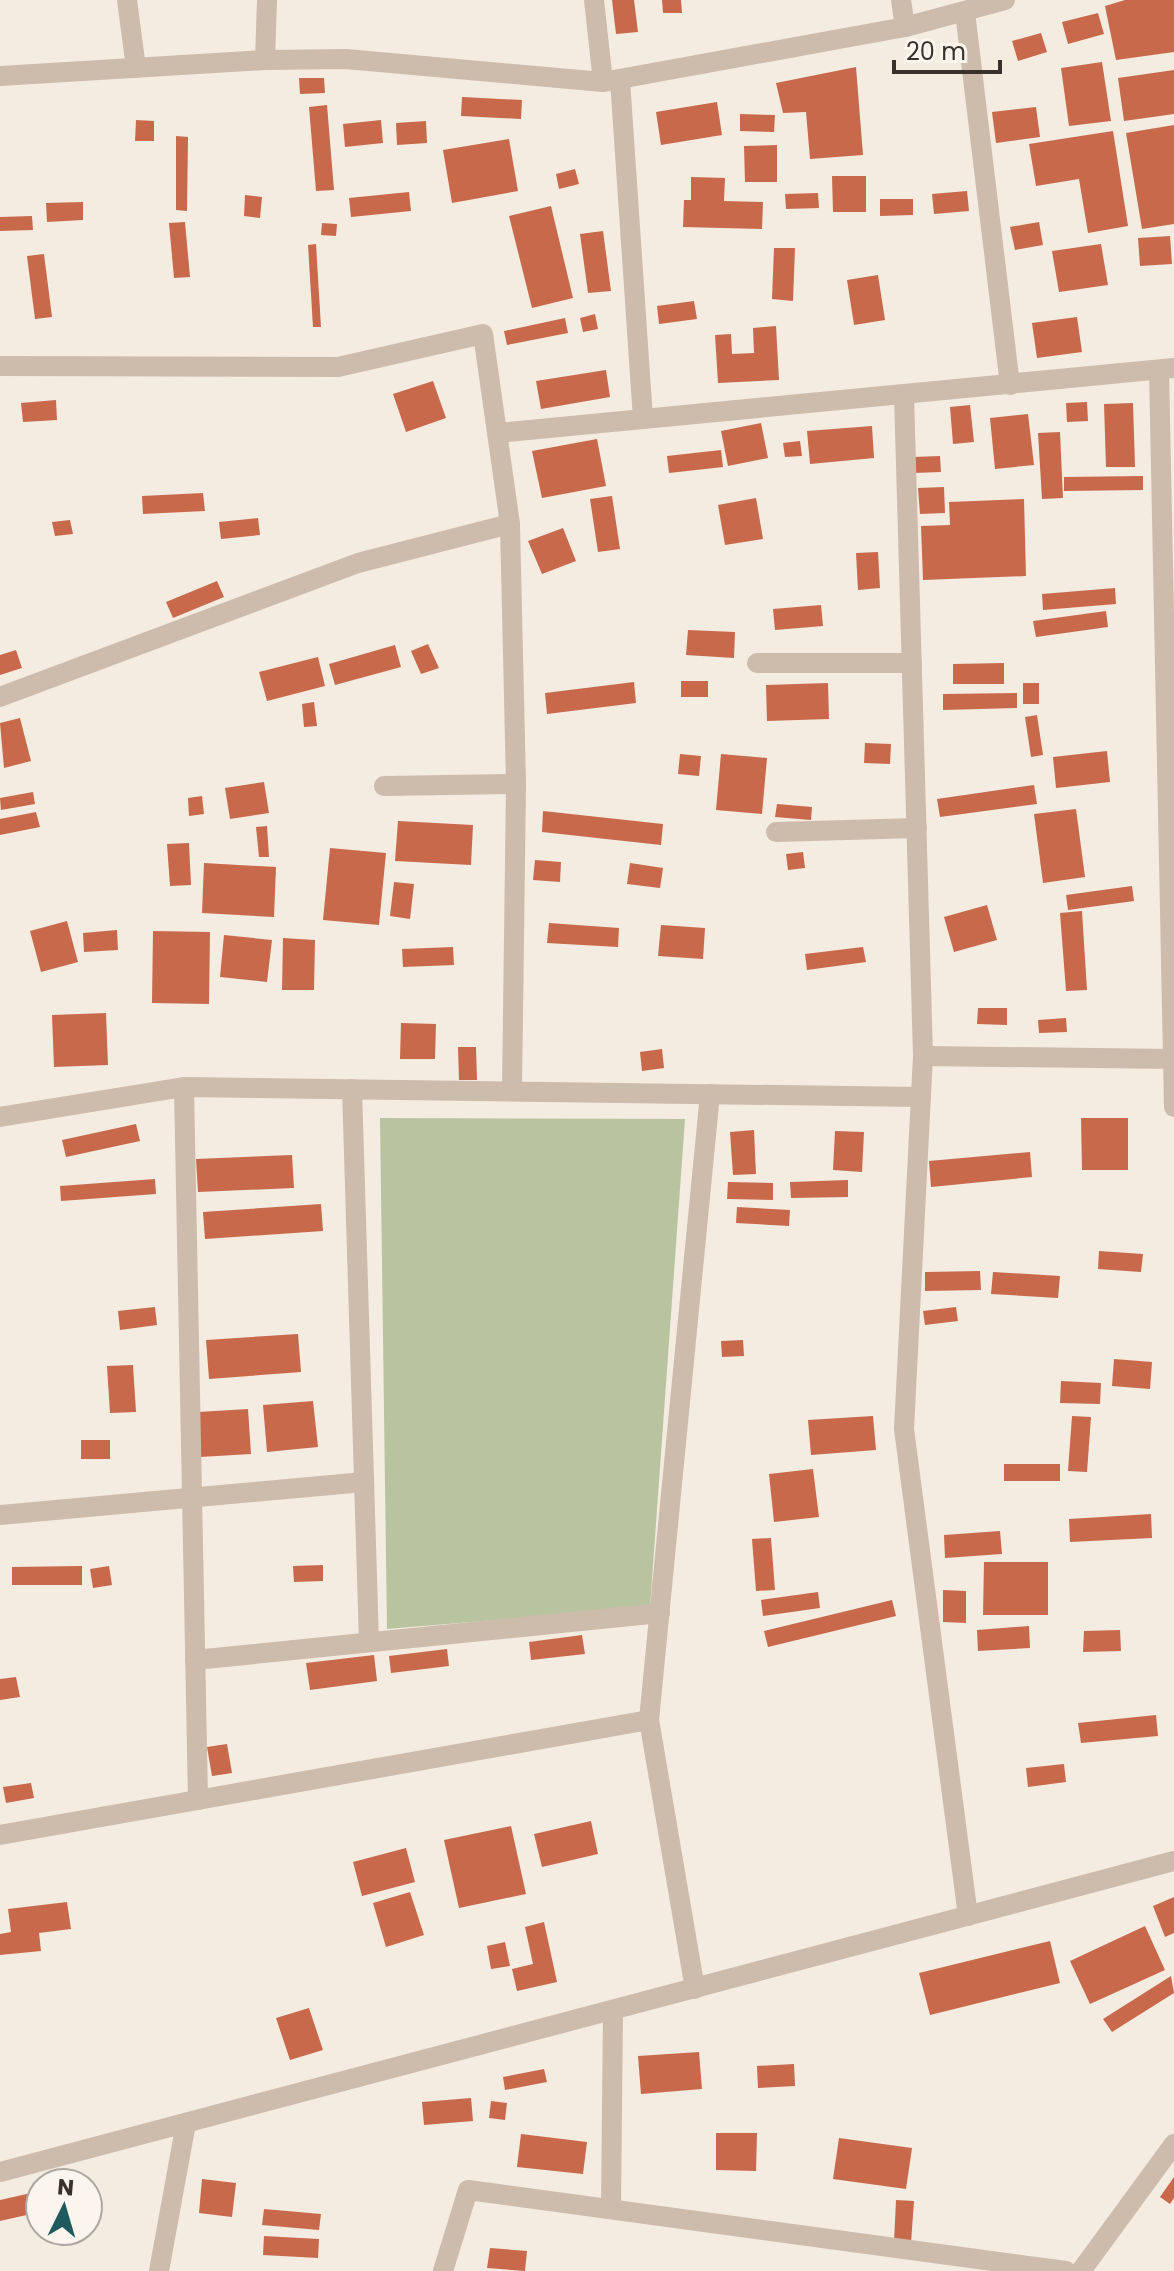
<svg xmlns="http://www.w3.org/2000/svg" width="1174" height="2271" font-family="Poppins,sans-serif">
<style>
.green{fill:#b8c4a0}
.building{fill:#c8694b}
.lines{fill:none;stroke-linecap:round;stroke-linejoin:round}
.street{stroke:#cdbbac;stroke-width:20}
</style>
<rect width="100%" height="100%" fill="#f4ebe1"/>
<path class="green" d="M380,1118L685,1119L650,1607L387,1629Z"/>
<g class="building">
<path d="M612,0H634L638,32L616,34Z"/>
<path d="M662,0H681L682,13H663Z"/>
<path d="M1125,0H1174V52L1116,60L1105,6Z"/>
<path d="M1098,13L1104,34L1068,44L1062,22Z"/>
<path d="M1041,33L1047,52L1018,61L1012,41Z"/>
<path d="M1102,62L1111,121L1069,126L1061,68Z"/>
<path d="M856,67L863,155L810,159L806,112L783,113L776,83Z"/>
<path d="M1174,70V114L1124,121L1118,78Z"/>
<path d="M299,78H324L325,93L300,94Z"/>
<path d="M462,97L522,100L521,119L461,116Z"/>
<path d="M717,102L722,135L661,145L656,112Z"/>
<path d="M327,105L334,190L316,191L309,107Z"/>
<path d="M1036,107L1040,137L996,143L992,112Z"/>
<path d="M740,114L775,115L774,132L740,131Z"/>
<path d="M136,120L154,121V141H135Z"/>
<path d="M381,120L383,143L345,147L343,124Z"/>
<path d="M426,121L427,143L397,145L396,123Z"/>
<path d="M1174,125V224L1142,229L1126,133Z"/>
<path d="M1113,131L1128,226L1088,233L1079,179L1036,186L1029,144Z"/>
<path d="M176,136L188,137L187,211L176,210Z"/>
<path d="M509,139L518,191L452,203L443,150Z"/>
<path d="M777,145V182H745L744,146Z"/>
<path d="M575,169L579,184L559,189L556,174Z"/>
<path d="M832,176H866V212H833Z"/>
<path d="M691,177L725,178L724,201L763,202L762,229L683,227L684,200H691Z"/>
<path d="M967,191L969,211L934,214L932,194Z"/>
<path d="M409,192L411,211L351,217L349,198Z"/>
<path d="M818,193L819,208L786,209L785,194Z"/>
<path d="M245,195L262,197L260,218L244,216Z"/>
<path d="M880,199H913V215L880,216Z"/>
<path d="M83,202V220L47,222L46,203Z"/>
<path d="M551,206L573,298L532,308L509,216Z"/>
<path d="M32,216L33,230L0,231V217Z"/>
<path d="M185,222L190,277L174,278L169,223Z"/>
<path d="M1039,222L1043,245L1015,250L1010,227Z"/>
<path d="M322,223L337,224L336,236L321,235Z"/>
<path d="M603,231L611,291L588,293L580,234Z"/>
<path d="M1170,236L1172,264L1140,266L1138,238Z"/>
<path d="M316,244L321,327H313L308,245Z"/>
<path d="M1101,244L1108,285L1059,292L1052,251Z"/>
<path d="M774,248H795L793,301L772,299Z"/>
<path d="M44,254L52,317L35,319L27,256Z"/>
<path d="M878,275L885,320L854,325L847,280Z"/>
<path d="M694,301L697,319L659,324L657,306Z"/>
<path d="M595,314L598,329L583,332L580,318Z"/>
<path d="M1077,317L1082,352L1037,358L1032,323Z"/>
<path d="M565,318L568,333L507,345L504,331Z"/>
<path d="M776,326L779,380L718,383L715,335L731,334L732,354L754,353L753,328Z"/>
<path d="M606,370L610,397L541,409L536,381Z"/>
<path d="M433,381L446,418L406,432L393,394Z"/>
<path d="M56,400L57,420L23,422L21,403Z"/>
<path d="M1087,402L1088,421L1067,422L1066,403Z"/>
<path d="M1133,403L1135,467H1106L1104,404Z"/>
<path d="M970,405L974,442L953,444L950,407Z"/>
<path d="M1028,414L1034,465L995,469L990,418Z"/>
<path d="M761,423L768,458L728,466L721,431Z"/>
<path d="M872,426L874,458L810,464L807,431Z"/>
<path d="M1060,432L1063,498L1042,499L1038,433Z"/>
<path d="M597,439L606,486L542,498L532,451Z"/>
<path d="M800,441L802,456L785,457L783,443Z"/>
<path d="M721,450L723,467L669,473L667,456Z"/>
<path d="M940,456L941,472L914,473L913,457Z"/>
<path d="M1143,476V490L1064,491V477Z"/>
<path d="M944,487L945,513L920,514L918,488Z"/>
<path d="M203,493L205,511L143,514L142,496Z"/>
<path d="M612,496L620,549L598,552L590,499Z"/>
<path d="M756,498L763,539L725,545L718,505Z"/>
<path d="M1024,499L1026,576L923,580L921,526L950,525L949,502Z"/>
<path d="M258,518L260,535L221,539L219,522Z"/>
<path d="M70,520L73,534L55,536L52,522Z"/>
<path d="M563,528L576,561L542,574L528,541Z"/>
<path d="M878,552L880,588L858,590L856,553Z"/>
<path d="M217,581L224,597L173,618L166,602Z"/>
<path d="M1115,588L1116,604L1043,610L1042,594Z"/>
<path d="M821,605L823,626L775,630L773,609Z"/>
<path d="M1106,611L1108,627L1036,637L1033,621Z"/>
<path d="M688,630L735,632L734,658L686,655Z"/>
<path d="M428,644L439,668L421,674L411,651Z"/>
<path d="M395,645L401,667L335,685L329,664Z"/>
<path d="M16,650L22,668L0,675V655Z"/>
<path d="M318,657L325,686L267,701L259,672Z"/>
<path d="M1004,663V684H953V664Z"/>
<rect x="681" y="681" width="27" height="16"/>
<path d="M634,682L636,703L547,714L545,693Z"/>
<path d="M828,683L829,719L767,721L766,685Z"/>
<rect x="1023" y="683" width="16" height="21"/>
<path d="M1017,693V708L943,710V694Z"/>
<path d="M314,702L317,726L304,727L302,704Z"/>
<path d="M1037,715L1043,755L1031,757L1025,717Z"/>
<path d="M20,718L31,761L4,768L0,723Z"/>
<path d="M865,743L891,744L890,764L864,763Z"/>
<path d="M1107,751L1110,782L1056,788L1053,757Z"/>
<path d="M680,754L701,756L699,776L678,774Z"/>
<path d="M721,754L767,758L762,814L716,810Z"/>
<path d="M264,782L269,813L230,819L225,788Z"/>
<path d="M1034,785L1037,804L940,817L937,799Z"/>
<path d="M33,792L35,804L1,810L0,798Z"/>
<path d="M202,796L204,814L189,816L188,798Z"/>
<path d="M777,804L812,807L811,820L775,817Z"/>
<path d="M1076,809L1085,877L1043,883L1034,814Z"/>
<path d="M543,811L663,824L661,845L542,832Z"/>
<path d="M36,812L40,827L0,835V819Z"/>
<path d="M398,821L473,825L471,865L395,861Z"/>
<path d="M267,826L269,857H259L256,827Z"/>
<path d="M189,843L191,885L170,886L167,844Z"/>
<path d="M330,848L386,853L379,925L323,920Z"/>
<path d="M803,852L805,868L788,870L786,854Z"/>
<path d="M535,860L561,862L560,882L533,880Z"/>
<path d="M204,863L276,867L274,917L202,913Z"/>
<path d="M630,863L663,868L660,888L627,884Z"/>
<path d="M394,882L414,884L410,919L390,916Z"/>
<path d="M1132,886L1134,901L1068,910L1066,895Z"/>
<path d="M987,905L997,940L954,952L944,917Z"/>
<path d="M1082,911L1087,990L1066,991L1060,913Z"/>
<path d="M67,921L78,962L41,972L30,931Z"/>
<path d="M549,923L619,928L618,947L547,943Z"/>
<path d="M661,925L705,928L703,959L658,956Z"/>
<path d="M117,930L118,950L84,952L83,933Z"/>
<path d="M153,931L210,932L209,1004L152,1003Z"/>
<path d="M224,935L272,940L267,982L220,977Z"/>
<path d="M283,938L315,940L314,990H282Z"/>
<path d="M453,947L454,965L403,967L402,949Z"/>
<path d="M863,947L866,962L807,970L805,954Z"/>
<path d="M978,1008H1007V1025L977,1024Z"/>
<path d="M106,1013L108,1065L54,1067L52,1015Z"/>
<path d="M1066,1018L1067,1032L1039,1033L1038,1020Z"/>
<path d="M401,1023L436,1024L435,1059H400Z"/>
<path d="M458,1047H476L477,1080H459Z"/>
<path d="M662,1049L664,1068L642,1071L640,1052Z"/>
<path d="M1081,1118H1128V1170H1082Z"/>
<path d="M136,1124L140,1141L66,1157L62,1140Z"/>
<path d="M754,1130L756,1174L733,1175L730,1132Z"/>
<path d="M835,1131L864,1132L862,1172L833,1170Z"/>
<path d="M1030,1152L1032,1177L931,1187L929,1161Z"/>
<path d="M292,1155L294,1188L198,1192L196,1159Z"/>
<path d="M155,1179L156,1194L61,1201L60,1186Z"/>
<path d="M848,1180V1197L791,1198L790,1182Z"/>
<path d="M728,1182L773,1183V1200L727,1199Z"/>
<path d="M321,1204L323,1231L205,1239L203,1212Z"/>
<path d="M737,1207L790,1210L789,1226L736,1223Z"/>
<path d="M1099,1251L1143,1254L1141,1272L1098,1269Z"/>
<path d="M980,1271L981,1290L925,1291V1272Z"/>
<path d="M993,1272L1060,1276L1058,1298L991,1294Z"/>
<path d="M155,1307L157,1325L120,1330L118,1311Z"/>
<path d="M956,1307L958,1321L925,1325L923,1311Z"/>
<path d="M298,1334L301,1372L209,1379L206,1340Z"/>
<path d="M743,1340L744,1356L722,1357L721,1341Z"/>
<path d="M1114,1359L1152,1362L1150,1389L1112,1386Z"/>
<path d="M133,1365L136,1412L110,1413L107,1366Z"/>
<path d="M1061,1381L1101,1383L1100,1404L1060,1403Z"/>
<path d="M313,1401L318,1447L267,1452L263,1405Z"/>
<path d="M248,1409L251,1454L200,1457L198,1412Z"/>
<path d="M873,1416L876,1450L811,1455L808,1420Z"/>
<path d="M1072,1416L1091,1417L1087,1472L1068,1471Z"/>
<rect x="81" y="1440" width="29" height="19"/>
<rect x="1004" y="1464" width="56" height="17"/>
<path d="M813,1469L819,1517L774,1522L769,1474Z"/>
<path d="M1151,1514L1152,1538L1070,1542L1069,1519Z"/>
<path d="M1000,1531L1002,1554L945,1558L944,1535Z"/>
<path d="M771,1538L775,1590L756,1591L752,1539Z"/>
<path d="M984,1562H1048V1615H983Z"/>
<path d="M323,1565V1581L294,1582L293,1566Z"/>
<path d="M82,1566V1585H12V1567Z"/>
<path d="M109,1566L112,1585L93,1588L90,1569Z"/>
<path d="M943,1590L966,1591V1623L943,1622Z"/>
<path d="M818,1592L820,1608L763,1616L761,1600Z"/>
<path d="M892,1600L896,1616L768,1647L764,1631Z"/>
<path d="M1029,1626L1030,1648L978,1651L977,1630Z"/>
<path d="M1120,1630L1121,1651L1083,1652L1084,1631Z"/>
<path d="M582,1635L585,1654L531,1660L529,1642Z"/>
<path d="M447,1649L449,1666L391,1673L389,1656Z"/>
<path d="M374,1655L377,1681L310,1690L306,1663Z"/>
<path d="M16,1677L20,1697L0,1700V1679Z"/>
<path d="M1156,1715L1158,1736L1081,1743L1078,1723Z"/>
<path d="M227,1744L232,1773L212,1776L207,1747Z"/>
<path d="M1064,1764L1066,1782L1028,1787L1026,1768Z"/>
<path d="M31,1783L34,1798L6,1803L3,1787Z"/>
<path d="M591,1821L598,1854L542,1867L534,1834Z"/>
<path d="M511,1826L526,1894L459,1908L444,1840Z"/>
<path d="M406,1848L415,1882L362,1896L353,1862Z"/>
<path d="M410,1892L424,1935L386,1947L373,1903Z"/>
<path d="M1174,1897V1933L1165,1937L1153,1906Z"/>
<path d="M67,1902L71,1929L39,1933L41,1951L0,1955V1934L11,1932L8,1909Z"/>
<path d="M544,1922L557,1982L517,1991L512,1969L533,1964L525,1927Z"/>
<path d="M1145,1926L1165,1970L1090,2004L1070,1961Z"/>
<path d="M1050,1941L1060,1983L930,2015L919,1973Z"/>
<path d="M505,1942L510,1966L491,1969L487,1946Z"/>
<path d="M1171,1976L1174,1993L1112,2032L1103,2019Z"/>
<path d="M309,2008L323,2050L290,2060L276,2018Z"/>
<path d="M699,2052L702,2089L641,2094L638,2056Z"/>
<path d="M794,2064L795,2086L758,2088L757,2066Z"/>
<path d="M544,2069L547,2082L505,2090L503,2077Z"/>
<path d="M471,2098L473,2121L424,2125L422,2102Z"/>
<path d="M491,2101L507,2103L505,2120L489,2118Z"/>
<path d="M716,2133H757L756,2171L716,2170Z"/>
<path d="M521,2134L587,2142L583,2174L517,2167Z"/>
<path d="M839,2138L912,2148L906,2189L833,2179Z"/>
<path d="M1174,2177V2198L1170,2204L1160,2197Z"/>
<path d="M202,2179L236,2183L232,2217L199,2213Z"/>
<path d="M40,2191V2212L0,2221V2200Z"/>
<path d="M896,2200L914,2201L911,2243L894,2242Z"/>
<path d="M264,2209L321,2214L319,2230L262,2225Z"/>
<path d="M264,2236L319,2239L318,2258L263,2255Z"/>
<path d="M490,2248L527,2251L525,2271L487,2268Z"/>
</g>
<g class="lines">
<g class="street">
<path d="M127,0L136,68"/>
<path d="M594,0L603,82"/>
<path d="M901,0L905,27"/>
<path d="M965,12L1010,385"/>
<path d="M265,60L267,0"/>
<path d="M0,76L265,60L346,59L603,82L905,27L1005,0"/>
<path d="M620,80L643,419"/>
<path d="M0,366L338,367L483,334L510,524L516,784L512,1091"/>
<path d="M1159,370L1174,1107"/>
<path d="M904,395L923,1056L904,1429L968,1916"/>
<path d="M497,433L1174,368"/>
<path d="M757,663H912"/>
<path d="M0,697L358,563L510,524"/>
<path d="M384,786L516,784"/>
<path d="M776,832L917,828"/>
<path d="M923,1056L1174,1059"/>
<path d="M184,1087L198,1800"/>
<path d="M352,1089L369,1642"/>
<path d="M0,1117L184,1087L920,1097"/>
<path d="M0,1515L364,1482"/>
<path d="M195,1660L660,1613"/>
<path d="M0,1835L649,1720"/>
<path d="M695,1989L649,1720L710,1094"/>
<path d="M0,2172L1174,1861"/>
<path d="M611,2209L613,2011"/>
<path d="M159,2271L186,2123"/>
<path d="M443,2271L468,2190L1066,2271"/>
<path d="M1081,2271L1174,2144"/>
</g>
</g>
<g transform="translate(64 2207) rotate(5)"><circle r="38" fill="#fbf5ee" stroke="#aea6a0" stroke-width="2"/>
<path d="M0-6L14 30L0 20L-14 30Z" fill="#1f5a5e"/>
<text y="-12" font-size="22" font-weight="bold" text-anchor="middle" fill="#3b302b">N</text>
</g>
<path d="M894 60v12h106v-12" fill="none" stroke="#3b302b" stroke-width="4"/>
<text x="906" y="60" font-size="24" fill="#3b302b" stroke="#fbf5ee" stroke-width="6" paint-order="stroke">20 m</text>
</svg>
